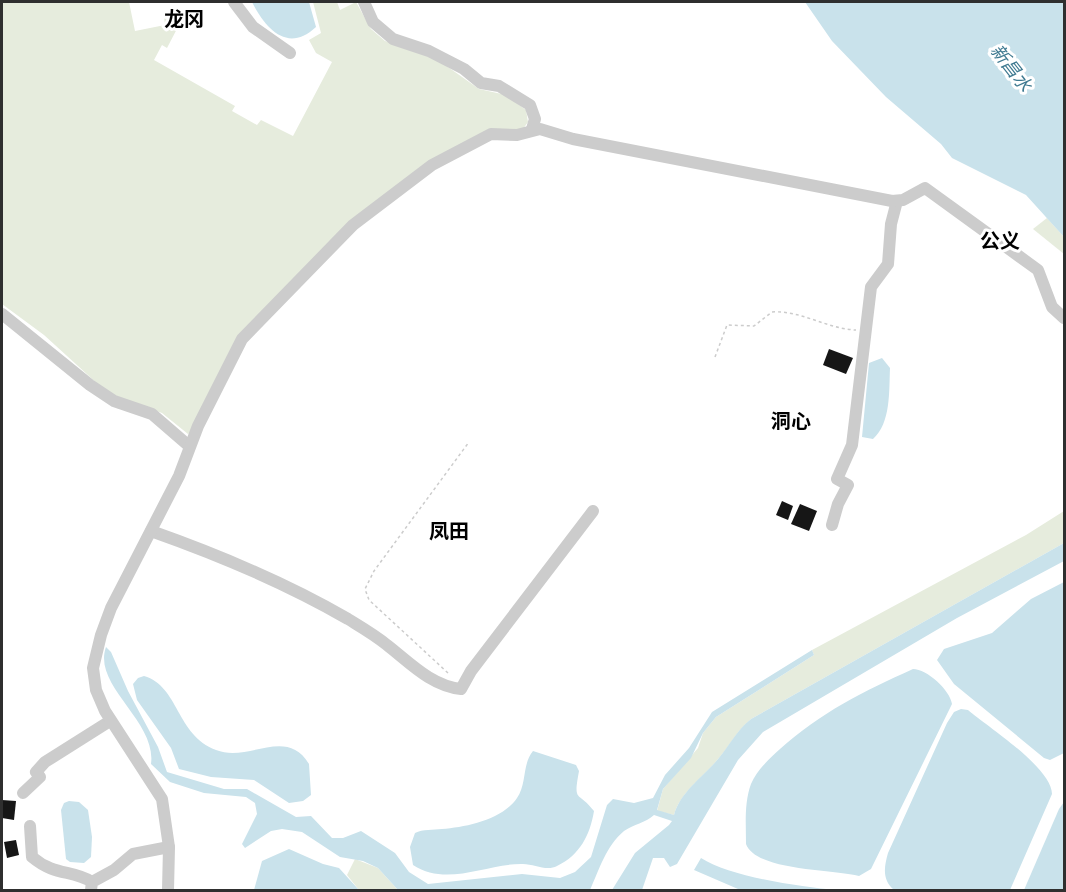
<svg xmlns="http://www.w3.org/2000/svg" width="1066" height="892" font-family="Signika,'Noto Sans SC',sans-serif">
<style>
.green{fill:#e6ecdd}
.water{fill:#c9e2eb}
.building{fill:#161616}
.lines{fill:none;stroke-linecap:round;stroke-linejoin:round}
.path{stroke:#ccc;stroke-width:1.5;stroke-dasharray:3 3;stroke-linecap:butt}
.minor{stroke:#ccc;stroke-width:12}
.labels{text-anchor:middle;stroke-width:6;stroke-linejoin:round;paint-order:stroke}
.water-label{font-size:18px;font-style:italic;fill:#3e7990;stroke:#fff}
.quarter-label{font-size:20px;font-weight:bold;fill:#000;stroke:#fff}
</style>
<rect width="100%" height="100%" fill="#fff"/>
<g class="green">
<path d="M2,2H129L135,31L165,25L164,17L176,15L179,25L167,48L162,45L154,60L235,106L232,111L257,125L261,120L293,136L332,62L316,53L309,40L321,33L313,2H337L340,10L356,2L371,29L385,41L431,55L479,89L506,95L526,110L528,122L523,129L490,131L394,188L240,336L191,432L188,434L162,413L114,395L101,387L44,335L2,304Z"/>
<path d="M1047,218L1064,237V254L1033,229Z"/>
<path d="M1064,511V543L751,719C736,731 730,746 718,759C704,777 680,792 674,815L657,811L663,789L698,748L703,733L716,717L814,655L812,650L1026,535Z"/>
<path d="M355,859L378,868L398,890H359L347,875Z"/>
</g>
<g class="water">
<path d="M252,2H309L316,27C287,54 265,28 252,2Z"/>
<path d="M805,2H1064V237L1026,195L952,158L941,144L886,97L832,41Z"/>
<path d="M882,358L890,368C889,391 891,423 873,439L862,437L869,363Z"/>
<path d="M1064,543V561L957,618L763,732L738,760L677,864L670,867L664,858H653L642,890H612L635,853L669,825L672,821L654,815C645,823 634,824 624,831C606,846 599,870 590,890H398L378,868L363,861L340,857L302,832L282,829L271,831L245,848L242,844L257,814L255,803L246,797L204,793L170,782L151,764C157,721 92,686 106,647L111,652L128,691L158,747L167,772L224,789H247L296,817L311,816L332,838H343L361,831L395,853L409,872L428,884L522,874L560,878L575,872L591,857L607,805L613,799L634,803L653,798L665,775L689,748L712,712L812,650L814,655L716,717L703,733L691,758L663,789L657,810L674,815C680,792 704,776 718,759C730,745 736,731 751,719Z"/>
<path d="M1064,582V753L1050,760L1044,758L954,684L937,660L944,649L992,633L1031,599Z"/>
<path d="M913,669C927,669 950,690 952,704L871,869L859,876C832,869 756,871 746,844C746,824 744,803 751,784C757,770 769,759 780,749C820,713 864,691 913,669Z"/>
<path d="M144,676C179,686 176,735 216,750C249,763 286,726 309,764L311,795L303,801L289,803L254,780L211,777L179,769L171,748L137,700L133,684L138,678Z"/>
<path d="M961,709L968,710C988,727 1052,768 1052,794L1010,890H894C882,880 884,867 888,853L947,723L954,712Z"/>
<path d="M533,751L576,765L579,771C573,804 578,790 594,811C590,835 580,855 557,866C546,872 533,863 521,864C485,864 447,887 413,865L410,847L415,833C423,829 433,830 442,829C466,827 502,820 517,798C527,784 522,764 533,751Z"/>
<path d="M69,801L79,802L88,810L92,837L91,857L84,863L70,862L66,859L61,810L64,803Z"/>
<path d="M1064,802V890H1024L1059,809Z"/>
<path d="M289,849L323,864L339,868L359,890H254L262,861Z"/>
<path d="M701,858C730,877 802,887 836,890H750L738,889L694,870Z"/>
</g>
<g class="building">
<path d="M829,349L853,358L846,374L823,365Z"/>
<path d="M782,501L793,506L788,520L776,515Z"/>
<path d="M800,504L817,511L809,531L791,524Z"/>
<path d="M2,800L16,801L14,820L2,818Z"/>
<path d="M16,840L19,855L7,858L4,842Z"/>
</g>
<g class="lines">
<g class="path">
<path d="M715,357L727,325L754,326L772,312C801,310 827,329 856,330"/>
<path d="M448,673L369,600L365,589L374,571L469,442"/>
</g>
<g class="minor">
<path d="M234,2L253,27L290,53"/>
<path d="M364,2L373,22L393,39L429,51L464,69L481,83L499,86L530,105L535,119L532,129"/>
<path d="M2,314L90,385L114,401L152,414L189,446"/>
<path d="M832,525L838,504L848,485L837,479L852,445L871,287L888,264L891,224L897,201"/>
<path d="M151,531C219,555 286,583 348,619C361,627 375,635 387,645C409,662 431,686 461,689L471,671L593,511"/>
<path d="M23,793L40,777L36,772L45,762L110,721"/>
<path d="M30,826L32,857C56,877 71,869 92,882"/>
<path d="M91,890L92,882L114,870L133,854L169,847"/>
<path d="M168,890L169,847L162,799L105,711L96,690L93,668L101,635L111,608L179,476L198,426L242,339L353,225L432,165L491,134L517,135L540,129L573,139L892,201L903,200L925,188L1038,270L1052,307L1064,318"/>
</g>
</g>
<g class="labels">
<g class="water-label">
<text transform="translate(1011 68) rotate(52)" y="6">新昌水</text>
</g>
<g class="quarter-label">
<text x="184" y="26">龙冈</text>
<text x="1000" y="248">公义</text>
<text x="791" y="428">洞心</text>
<text x="449" y="538">凤田</text>
</g>
</g>
<rect width="1066" height="892" fill="none" stroke="#2f2f2f" stroke-width="6"/>
</svg>
